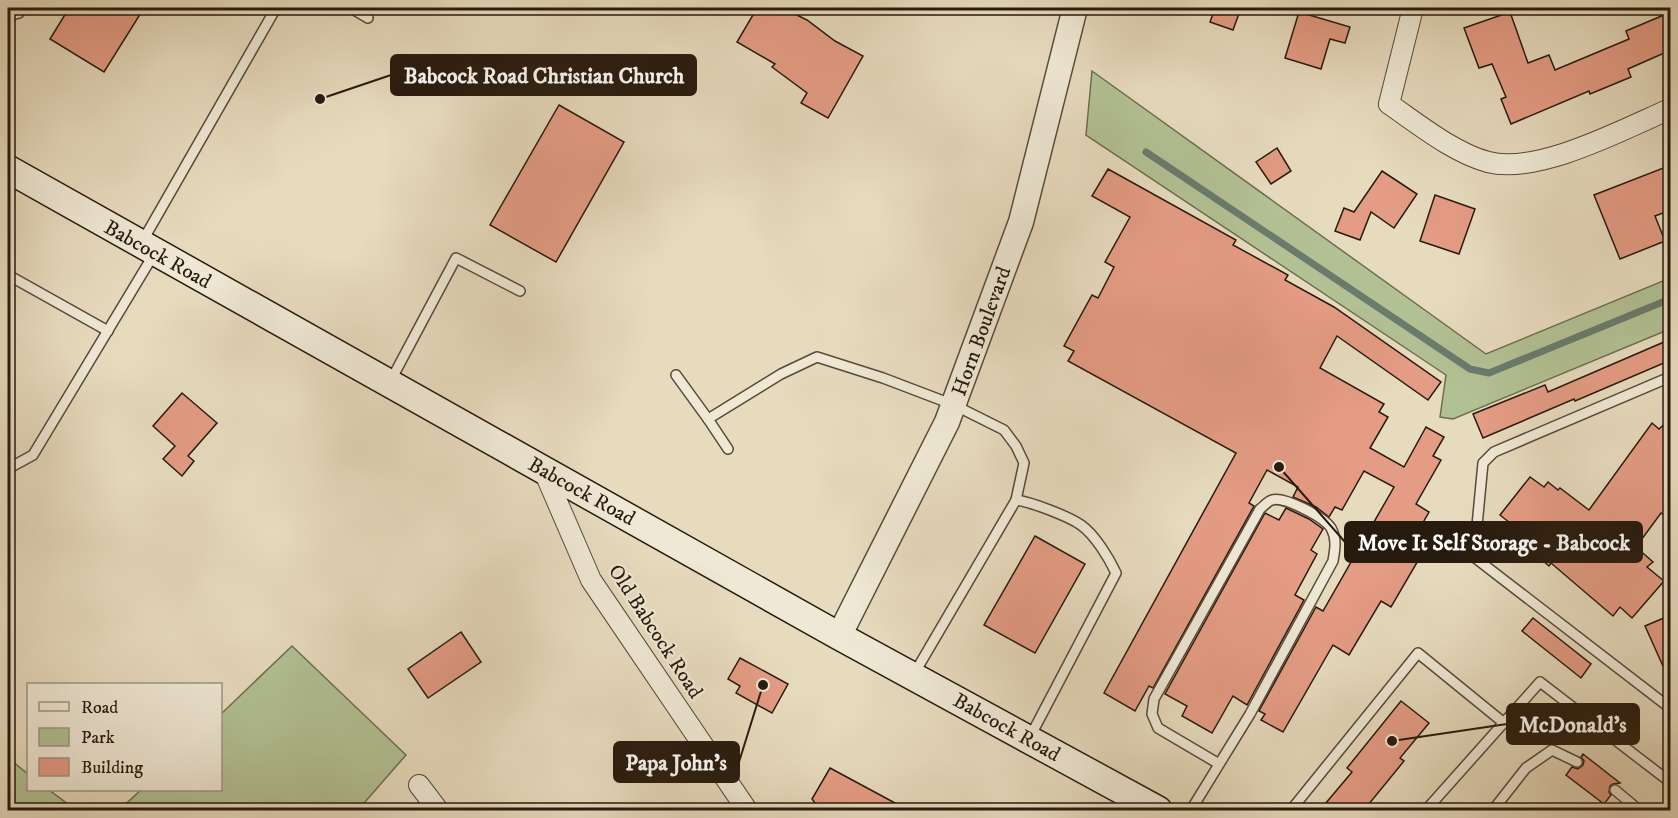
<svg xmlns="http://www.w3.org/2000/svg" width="1678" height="818" font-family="'IM FELL DW Pica',serif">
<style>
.green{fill:#b2c194;stroke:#6c6e51;stroke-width:1.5}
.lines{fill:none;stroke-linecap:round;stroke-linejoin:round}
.stream{stroke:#6a7b6d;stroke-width:7}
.building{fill:#e49c84;stroke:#271a0e;stroke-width:1.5}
.service-casing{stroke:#574a3a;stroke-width:12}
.minor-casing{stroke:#574a3a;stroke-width:22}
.tertiary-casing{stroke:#574a3a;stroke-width:27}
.secondary-casing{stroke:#271a0e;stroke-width:30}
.service{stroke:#efe8d5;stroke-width:9}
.minor{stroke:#efe8d5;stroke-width:20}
.tertiary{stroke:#efe8d5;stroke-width:24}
.secondary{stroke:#efe8d5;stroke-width:27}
.labels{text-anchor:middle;stroke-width:4.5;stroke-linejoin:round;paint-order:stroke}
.street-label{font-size:21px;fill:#271a0e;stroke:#efe8d5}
.leader{fill:none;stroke:#271a0e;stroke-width:2}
.callout-dot{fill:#271a0e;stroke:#efe8d5;stroke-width:2}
.callout{fill:#271a0e;stroke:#271a0e;stroke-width:2}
.callout-label{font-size:22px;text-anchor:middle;font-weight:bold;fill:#fff}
</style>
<rect width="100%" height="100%" fill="#e7dbbe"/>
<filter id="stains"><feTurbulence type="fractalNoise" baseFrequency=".00333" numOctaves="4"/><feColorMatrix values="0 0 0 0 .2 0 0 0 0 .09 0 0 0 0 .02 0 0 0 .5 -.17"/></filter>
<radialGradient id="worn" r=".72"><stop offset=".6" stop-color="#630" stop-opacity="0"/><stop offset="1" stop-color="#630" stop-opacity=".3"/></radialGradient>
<g class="green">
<path d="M1092,71L1486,354L1670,278V329L1453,419L1440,417L1446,375L1086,135Z"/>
<path d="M292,646L406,755L358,810H119L141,790H220L221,714Z"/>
<path d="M8,758L28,774V790H49L76,810H8Z"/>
</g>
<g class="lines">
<path class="stream" d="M1146,152L1470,369L1489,373L1670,299"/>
</g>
<g class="building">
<path d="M69,8H144L104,72L50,39Z"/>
<path d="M757,8H783L807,20L835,41L863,56L828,118L801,103L807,93L772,67L775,64L737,42Z"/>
<path d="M1215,8H1241L1233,30L1210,22Z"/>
<path d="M1299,12L1350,27L1345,43L1330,39L1321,69L1285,58Z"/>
<path d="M1510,12L1528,63L1549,55L1555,70L1629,39L1626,31L1671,12V50L1628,69L1631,77L1590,94L1589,91L1511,124L1501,99L1506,97L1492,64L1479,68L1464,28Z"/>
<path d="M559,105L624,142L556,262L490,225Z"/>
<path d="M1277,148L1291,171L1271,184L1256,162Z"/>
<path d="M1671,165V210L1655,216L1665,241L1620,259L1594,195Z"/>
<path d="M1108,169L1236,240L1233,245L1288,275L1285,280L1334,307L1441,382L1428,400L1337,336L1320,368L1384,404L1379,412L1388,417L1370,448L1404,467L1426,427L1444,437L1433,456L1441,460L1416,504L1429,512L1420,528L1433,535L1391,607L1381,601L1349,655L1333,645L1283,732L1261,720L1265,714L1259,711L1316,607L1323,611L1394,487L1364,471L1342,510L1335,507L1329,517L1316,507L1293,497L1298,487L1267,470L1249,503L1254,506L1153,688L1149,686L1135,711L1104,693L1236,453L1068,361L1074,351L1064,346L1092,295L1098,298L1114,267L1105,262L1130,217L1092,196Z"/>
<path d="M1382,171L1417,194L1394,228L1371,212L1360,240L1335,231L1344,208L1354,212Z"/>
<path d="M1435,195L1475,209L1459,254L1420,241Z"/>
<path d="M1671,339V360L1575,401L1574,399L1483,438L1473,414L1545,385L1548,392Z"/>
<path d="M182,393L217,423L188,456L194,461L182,476L163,459L175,446L153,426Z"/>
<path d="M1671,418V520L1661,513L1636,547L1653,562L1647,567L1664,581L1632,618L1620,607L1613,616L1551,563L1549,566L1510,533L1515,527L1500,515L1530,477L1544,487L1548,482L1558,490L1560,488L1589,510L1652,423L1659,429Z"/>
<path d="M1286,508L1309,519L1323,529L1311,550L1317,554L1295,595L1304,600L1247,705L1233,696L1212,733L1182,716L1187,706L1165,694L1265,513L1279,520Z"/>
<path d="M1035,536L1085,564L1035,653L984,625Z"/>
<path d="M1671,615V684L1645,626Z"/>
<path d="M1533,618L1591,664L1581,678L1522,631Z"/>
<path d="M461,632L481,662L428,698L408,669Z"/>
<path d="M740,658L788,684L772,713L736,693L740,686L728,679Z"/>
<path d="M1401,701L1429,723L1400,758L1404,761L1364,810H1320L1352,772L1347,768Z"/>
<path d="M1583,754L1620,783L1613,784L1610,786L1609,792L1611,795L1604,804L1566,775L1572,767L1578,769L1583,765L1584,761L1581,757Z"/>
<path d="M830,768L908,810H820L812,799Z"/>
</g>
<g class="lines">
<defs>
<g id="service">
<path d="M351,8L368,18"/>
<path d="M8,16L19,13L22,8"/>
<path d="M142,242L276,8"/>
<path d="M8,275L108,331"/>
<path d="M676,375L708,419"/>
<path d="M1670,377L1494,452L1483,463L1474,557L1670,708"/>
<path d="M390,382L456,258L520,291"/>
<path d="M728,449L708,419L781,374L817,357L883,378L954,405L1004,430L1016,446L1024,463L1016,500"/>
<path d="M8,466H13L33,455L154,254"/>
<path d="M914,674L1016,500C1031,502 1068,516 1081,525C1095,535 1109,558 1116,573L1030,737"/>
<path d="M1615,790L1639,810"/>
<path d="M1118,810L1126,796"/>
<path d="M1191,810L1250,714L1333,561C1335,549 1337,539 1331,528C1324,517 1284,496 1272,500C1268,501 1264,506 1260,509L1154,699L1152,714L1158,728L1219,764"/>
<path d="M1291,810L1418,653L1504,723"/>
<path d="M1426,810L1540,682L1670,782"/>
<path d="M1493,810L1526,768L1552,750L1577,762"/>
</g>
<g id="minor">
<path d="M1413,8L1389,104C1418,124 1454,153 1488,162C1538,175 1624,129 1670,109"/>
<path d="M543,469L591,580L747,810"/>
<path d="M419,785L438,810"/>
</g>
<path id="tertiary" d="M839,636L947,422L1021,222L1075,8"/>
<path id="secondary" d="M8,169L839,636L1158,810"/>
</defs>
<use href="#service" class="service-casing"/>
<use href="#minor" class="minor-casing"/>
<use href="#tertiary" class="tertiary-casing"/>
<use href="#secondary" class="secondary-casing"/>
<use href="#service" class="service"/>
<use href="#minor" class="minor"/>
<use href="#tertiary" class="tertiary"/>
<use href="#secondary" class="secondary"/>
</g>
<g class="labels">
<g class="street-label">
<text transform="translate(158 254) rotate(29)" y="7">Babcock Road</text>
<text transform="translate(981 331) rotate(-70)" y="7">Horn Boulevard</text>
<text transform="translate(582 491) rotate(29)" y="7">Babcock Road</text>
<text transform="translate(656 631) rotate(57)" y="7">Old Babcock Road</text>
<text transform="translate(1007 727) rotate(29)" y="7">Babcock Road</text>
</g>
</g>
<path class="leader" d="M320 99L391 75M1279 467L1345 542M1392 741L1507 724M763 685L739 762"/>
<g class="callout-dot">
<circle cx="320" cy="99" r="6"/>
<circle cx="1279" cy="467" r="6"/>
<circle cx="1392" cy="741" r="6"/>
<circle cx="763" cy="685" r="6"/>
</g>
<g class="callout">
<rect x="391" y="55" width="305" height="40" rx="6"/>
<rect x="1345" y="522" width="297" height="40" rx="6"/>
<rect x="1507" y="704" width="132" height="40" rx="6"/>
<rect x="614" y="742" width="125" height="40" rx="6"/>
</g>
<g class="callout-label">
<text x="544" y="83">Babcock Road Christian Church</text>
<text x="1494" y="550">Move It Self Storage - Babcock</text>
<text x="1573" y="732">McDonald's</text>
<text x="676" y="770">Papa John's</text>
</g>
<rect width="1678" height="818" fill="none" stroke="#e7dbbe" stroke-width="30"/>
<rect x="9" y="9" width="1660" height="800" fill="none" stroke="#271a0e" stroke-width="3"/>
<rect x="15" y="15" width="1648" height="788" fill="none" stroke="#271a0e" stroke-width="1.5"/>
<rect x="27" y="683" width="195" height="108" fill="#efe8d5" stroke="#9f9685" stroke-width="1.5"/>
<rect x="39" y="702" width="30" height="9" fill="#efe8d5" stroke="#9f9685" stroke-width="1.5"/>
<text x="81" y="713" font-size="18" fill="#271a0e">Road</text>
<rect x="39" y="728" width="30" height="18" fill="#b2c194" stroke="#9f9685" stroke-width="1.5"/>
<text x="81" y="743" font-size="18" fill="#271a0e">Park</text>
<rect x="39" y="758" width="30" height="18" fill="#e49c84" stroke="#9f9685" stroke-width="1.5"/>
<text x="81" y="773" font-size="18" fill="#271a0e">Building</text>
<rect width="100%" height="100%" filter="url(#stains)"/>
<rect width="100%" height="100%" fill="url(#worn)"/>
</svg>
